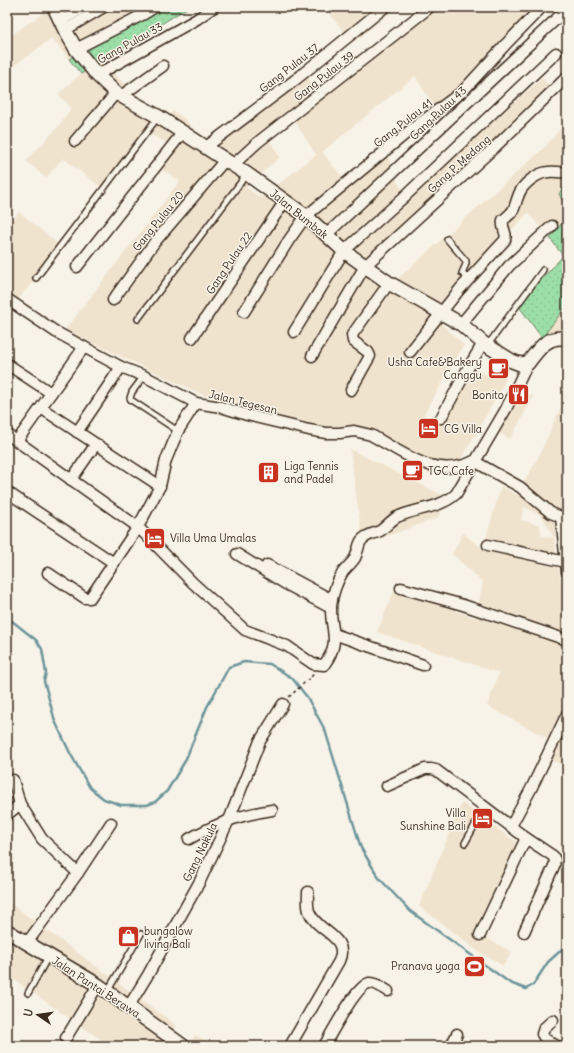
<svg xmlns="http://www.w3.org/2000/svg" width="574" height="1053" font-family="Delius,sans-serif">
<style>
.built{fill:#f0e3ce;fill-rule:evenodd}
.grass{fill:url(#grass-dots);stroke:#6c8463}
.lines{fill:none;stroke-linecap:round;stroke-linejoin:round}
.stream{stroke:#6e959b;stroke-width:2.5}
.service-casing{stroke:#3b2a1e;stroke-width:8}
.minor-casing{stroke:#3b2a1e;stroke-width:13}
.tertiary-casing{stroke:#3b2a1e;stroke-width:16}
.path{stroke:#3b2a1e;stroke-width:1.5;stroke-dasharray:3 3;stroke-linecap:butt}
.service{stroke:#f7f3e8;stroke-width:5}
.minor{stroke:#f7f3e8;stroke-width:10}
.tertiary{stroke:#f7f3e8;stroke-width:13}
.labels{text-anchor:middle;stroke-width:3;stroke-linejoin:round;paint-order:stroke}
.street-label{font-size:11px;fill:#3b2a1e;stroke:#f7f3e8}
.poi-label{font-size:11px;fill:#3b2a1e;stroke:#f7f3e8;text-anchor:start}
</style>
<defs>
<pattern id="grass-dots" width="8" height="8" patternUnits="userSpaceOnUse"><rect width="8" height="8" fill="#9cdea8"/><path d="M2 2h.1M6 6h.1" fill="none" stroke="#87bf90" stroke-width="1.8" stroke-linecap="round"/></pattern>
</defs>
<rect width="100%" height="100%" fill="#f7f3e8"/>
<filter id="ink" filterUnits="userSpaceOnUse"><feTurbulence type="fractalNoise" baseFrequency=".025" numOctaves="2"/><feDisplacementMap in="SourceGraphic" scale="8" xChannelSelector="R" yChannelSelector="G"/><feConvolveMatrix kernelMatrix="1 2 1 2 8 2 1 2 1" color-interpolation-filters="sRGB"/></filter>
<g filter="url(#ink)">
<g class="built">
<path d="M40,7H158L69,59L52,38L7,71V38L42,14Z"/>
<path d="M339,7H398L352,43L330,14Z"/>
<path d="M435,7H550L491,69L439,115L415,76L322,152L349,185L387,153L397,181L406,197L542,78L557,94L518,134L370,267L394,282L545,147L567,121V182L559,194L567,209V217L550,238L528,213L443,301L433,316L464,345L420,421L434,429L470,365L486,375L493,363L506,380L453,474H430L360,435L340,436L216,401L65,330L180,181L161,169L177,148L149,134L106,191L63,158L46,178L26,161L57,128L71,108L58,94L81,74L107,58L114,74L163,120L173,111L185,119L211,150L307,76L321,97ZM294,120L316,155L260,198L246,187L280,157L269,140Z"/>
<path d="M19,212L62,247L16,302L7,293V227Z"/>
<path d="M561,313L567,317V347L542,338Z"/>
<path d="M512,391L534,396L510,439L493,429Z"/>
<path d="M567,393V528L558,526L554,539L562,586L567,584V767L548,759L553,741L487,706L499,673L377,632L395,589L476,618L483,582L452,554L463,533L483,549L501,486L517,495L539,456ZM524,507L542,516L554,538L541,536L540,525L521,520Z"/>
<path d="M350,449L450,499L437,518L363,545Z"/>
<path d="M462,803L510,838L521,844L481,935L512,952L503,966L476,950L419,906Z"/>
<path d="M7,901L176,1025L169,1038L181,1046H110L7,975Z"/>
<path d="M195,1035L216,1046H188Z"/>
</g>
<g class="grass">
<path d="M158,7H187V8L81,74L69,59Z"/>
<path d="M567,182V209L559,194Z"/>
<path d="M567,217V305L542,338L518,305L563,256L550,238Z"/>
</g>
<g class="lines">
<path class="stream" d="M7,617L36,640L42,649L46,673L44,681L55,721L70,753L90,788L104,799L121,805H147L155,802L167,791L185,761L207,707L229,667L244,662L270,664L292,678L307,697L325,730L361,848L379,878L410,911L510,983L526,989L533,985L548,962L567,945"/>
<defs>
<g id="service">
<path d="M447,239L466,261V264L462,273L468,279"/>
<path d="M36,278L158,117"/>
<path d="M138,319L247,174"/>
<path d="M487,346L543,270"/>
<path d="M144,376L132,392L130,398L131,400L178,431"/>
<path d="M465,843L485,807"/>
<path d="M107,992L141,934"/>
<path d="M28,993L48,957"/>
</g>
<g id="minor">
<path d="M61,21L81,9L80,7"/>
<path d="M65,30L104,7"/>
<path d="M76,49L144,14L155,7"/>
<path d="M97,75L197,19L214,7"/>
<path d="M121,96L163,66"/>
<path d="M75,141L116,93"/>
<path d="M206,147L295,80L385,7"/>
<path d="M233,165L258,142L430,7"/>
<path d="M326,235L567,9"/>
<path d="M77,267L183,132"/>
<path d="M7,299L56,332L121,367L144,376L196,403"/>
<path d="M113,300L154,243L225,160"/>
<path d="M244,312L289,240L306,216L408,132L463,91L506,44L542,7"/>
<path d="M461,324L509,266L552,226"/>
<path d="M294,332L344,251L403,198L556,53"/>
<path d="M192,338L285,201"/>
<path d="M410,352L460,289L505,240C508,233 501,229 503,220C517,209 513,209 519,194C523,184 537,173 548,172C554,171 561,173 567,172"/>
<path d="M312,356L365,266L496,146L567,77"/>
<path d="M7,364L51,393"/>
<path d="M351,390L370,356L368,352L353,341L352,335L389,283"/>
<path d="M41,408L160,486"/>
<path d="M441,418L467,370L483,343"/>
<path d="M77,432L121,367"/>
<path d="M7,434L138,527L193,583L245,630L287,646L313,664L324,665C342,640 330,632 331,606C332,595 337,581 343,572C347,567 352,563 355,558C358,552 358,546 361,541C366,534 374,534 380,531C386,527 390,521 397,517C416,508 439,509 456,494L506,409L528,363"/>
<path d="M17,441L84,347"/>
<path d="M474,461L520,487L551,513L561,517L567,572"/>
<path d="M71,480L96,444"/>
<path d="M7,492L114,563"/>
<path d="M488,545L566,562"/>
<path d="M237,554L284,583L331,608"/>
<path d="M267,565L332,600"/>
<path d="M48,573L85,598H90L138,527L160,486L166,460L178,431L196,403L221,407L247,415L309,430L326,433H340L354,431L371,435C404,453 435,480 474,461"/>
<path d="M401,588L463,605L567,640"/>
<path d="M334,634L423,665"/>
<path d="M387,786L425,769H431L436,770L526,838L553,856L555,860L554,866L524,932"/>
<path d="M20,804L42,839L78,873"/>
<path d="M7,815L20,804L13,780"/>
<path d="M511,826L531,789L567,714"/>
<path d="M189,839C217,823 240,815 272,810"/>
<path d="M480,935L526,838"/>
<path d="M27,943L78,873L111,823"/>
<path d="M129,1006L149,973L200,881L229,820L260,741L283,704"/>
<path d="M553,1020L544,1028L542,1034L545,1039L557,1046"/>
<path d="M66,1038L98,985"/>
<path d="M290,1046L339,961C350,936 316,932 309,911C307,905 308,899 308,892"/>
<path d="M324,1046C331,1034 356,986 369,983C375,982 383,988 388,991"/>
<path d="M451,1046L457,1034"/>
</g>
<g id="tertiary">
<path d="M54,7L65,30L76,49L97,75L116,93L159,117L247,174L306,216L344,251L389,283L461,324L483,343L512,361L520,364L528,363C538,350 548,334 567,339"/>
<path d="M7,931L98,985L183,1046"/>
</g>
</defs>
<use href="#service" class="service-casing"/>
<use href="#minor" class="minor-casing"/>
<use href="#tertiary" class="tertiary-casing"/>
<g class="path">
<path d="M289,697L314,674"/>
<path d="M7,759L10,770"/>
</g>
<use href="#service" class="service"/>
<use href="#minor" class="minor"/>
<use href="#tertiary" class="tertiary"/>
</g>
</g>
<defs>
<symbol id="cafe-square" viewBox="-11 -11 22 22"><rect x="-9" y="-9" width="18" height="18" rx="4" fill="#c8321e" stroke="#f7f3e8"/><path d="M-5.5-4.5H6V0H3Q3 3.5 0 3.5H-2.5Q-5.5 3.5-5.5 0ZM3-3.2v2h1.7v-2ZM-6 4.5H4V6H-6Z" fill="#fff"/></symbol>
<symbol id="restaurant-square" viewBox="-11 -11 22 22"><rect x="-9" y="-9" width="18" height="18" rx="4" fill="#c8321e" stroke="#f7f3e8"/><path d="M-5-6h1v4h1v-4h1v4h1v-4h1v5L-1.5 .5V6h-2V.5L-5-1ZM5-6V6H3V1.5H1.5Q1.5-4 5-6Z" fill="#fff"/></symbol>
<symbol id="hotel-square" viewBox="-11 -11 22 22"><rect x="-9" y="-9" width="18" height="18" rx="4" fill="#c8321e" stroke="#f7f3e8"/><path d="M-6-4.5h1.5V1H6V5H4.5V3h-9V5H-6ZM-4 0a1.8 1.8 0 1 1 3.6 0ZM.5 0V-2.5h3Q6-2.5 6 0Z" fill="#fff"/></symbol>
<symbol id="building-square" viewBox="-11 -11 22 22"><rect x="-9" y="-9" width="18" height="18" rx="4" fill="#c8321e" stroke="#f7f3e8"/><path d="M-4-6H4V6H1V3H-1V6H-4ZM-2.5-4.3h1.7v1.8h-1.7ZM.8-4.3h1.7v1.8H.8ZM-2.5-1h1.7V.8h-1.7ZM.8-1h1.7V.8H.8Z" fill="#fff"/></symbol>
<symbol id="shop-square" viewBox="-11 -11 22 22"><rect x="-9" y="-9" width="18" height="18" rx="4" fill="#c8321e" stroke="#f7f3e8"/><path d="M-5-2.5h2.3a2.7 3.5 0 0 1 5.4 0H5L5.5 6h-11ZM-1.5-2.5h3a1.5 2.3 0 0 0-3 0Z" fill="#fff"/></symbol>
<symbol id="stadium-square" viewBox="-11 -11 22 22"><rect x="-9" y="-9" width="18" height="18" rx="4" fill="#c8321e" stroke="#f7f3e8"/><path d="M0-5a6.5 5 0 1 0 0 10a6.5 5 0 1 0 0-10ZM-3.5-1.8h7v3.6h-7Z" fill="#fff"/></symbol>
</defs>
<g fill-rule="evenodd">
<use href="#cafe-square" x="486" y="356" width="25" height="25"/>
<use href="#restaurant-square" x="506" y="382" width="25" height="25"/>
<use href="#hotel-square" x="416" y="416" width="25" height="25"/>
<use href="#cafe-square" x="400" y="458" width="25" height="25"/>
<use href="#building-square" x="256" y="460" width="25" height="25"/>
<use href="#hotel-square" x="142" y="526" width="25" height="25"/>
<use href="#hotel-square" x="470" y="806" width="25" height="25"/>
<use href="#shop-square" x="116" y="924" width="25" height="25"/>
<use href="#stadium-square" x="462" y="954" width="25" height="25"/>
</g>
<g class="labels">
<g class="street-label">
<text transform="translate(130 43) rotate(-29)" y="4">Gang Pulau 33</text>
<text transform="translate(289 68) rotate(-38)" y="4">Gang Pulau 37</text>
<text transform="translate(324 76) rotate(-38)" y="4">Gang Pulau 39</text>
<text transform="translate(438 113) rotate(-43)" y="4">Gang Pulau 43</text>
<text transform="translate(403 123) rotate(-38)" y="4">Gang Pulau 41</text>
<text transform="translate(459 164) rotate(-42)" y="4">Gang P. Medang</text>
<text transform="translate(299 214) rotate(39)" y="4">Jalan Bumbak</text>
<text transform="translate(158 221) rotate(-51)" y="4">Gang Pulau 20</text>
<text transform="translate(229 263) rotate(-56)" y="4">Gang Pulau 22</text>
<text transform="translate(243 402) rotate(14)" y="4">Jalan Tegesan</text>
<text transform="translate(200 852) rotate(-64)" y="4">Gang Nakula</text>
<text transform="translate(96 987) rotate(33)" y="4">Jalan Pantai Berawa</text>
</g>
<g class="poi-label">
<text x="482" y="366" text-anchor="end">Usha Cafe&amp;Bakery<tspan x="482" dy="13">Canggu</tspan></text>
<text x="504" y="399" text-anchor="end">Bonito</text>
<text x="444" y="433">CG Villa</text>
<text x="284" y="470">Liga Tennis<tspan x="284" dy="13">and Padel</tspan></text>
<text x="428" y="475">TGC Cafe</text>
<text x="170" y="542">Villa Uma Umalas</text>
<text x="466" y="817" text-anchor="end">Villa<tspan x="466" dy="13">Sunshine Bali</tspan></text>
<text x="144" y="935">bungalow<tspan x="144" dy="13">living Bali</tspan></text>
<text x="460" y="970" text-anchor="end">Pranava yoga</text>
</g>
</g>
<rect width="574" height="1053" fill="none" stroke="#f7f3e8" stroke-width="24"/>
<rect x="12" y="12" width="550" height="1029" fill="none" stroke="#3b2a1e" stroke-width="1.5" filter="url(#ink)"/>
<g transform="translate(38 1015) rotate(283)" stroke="#f7f3e8" stroke-width="3" paint-order="stroke">
<path d="M0-3L7 15L0 10L-7 15Z" fill="#3b2a1e"/>
<text y="-6" font-size="11" font-weight="bold" text-anchor="middle" fill="#3b2a1e">U</text>
</g>
</svg>
